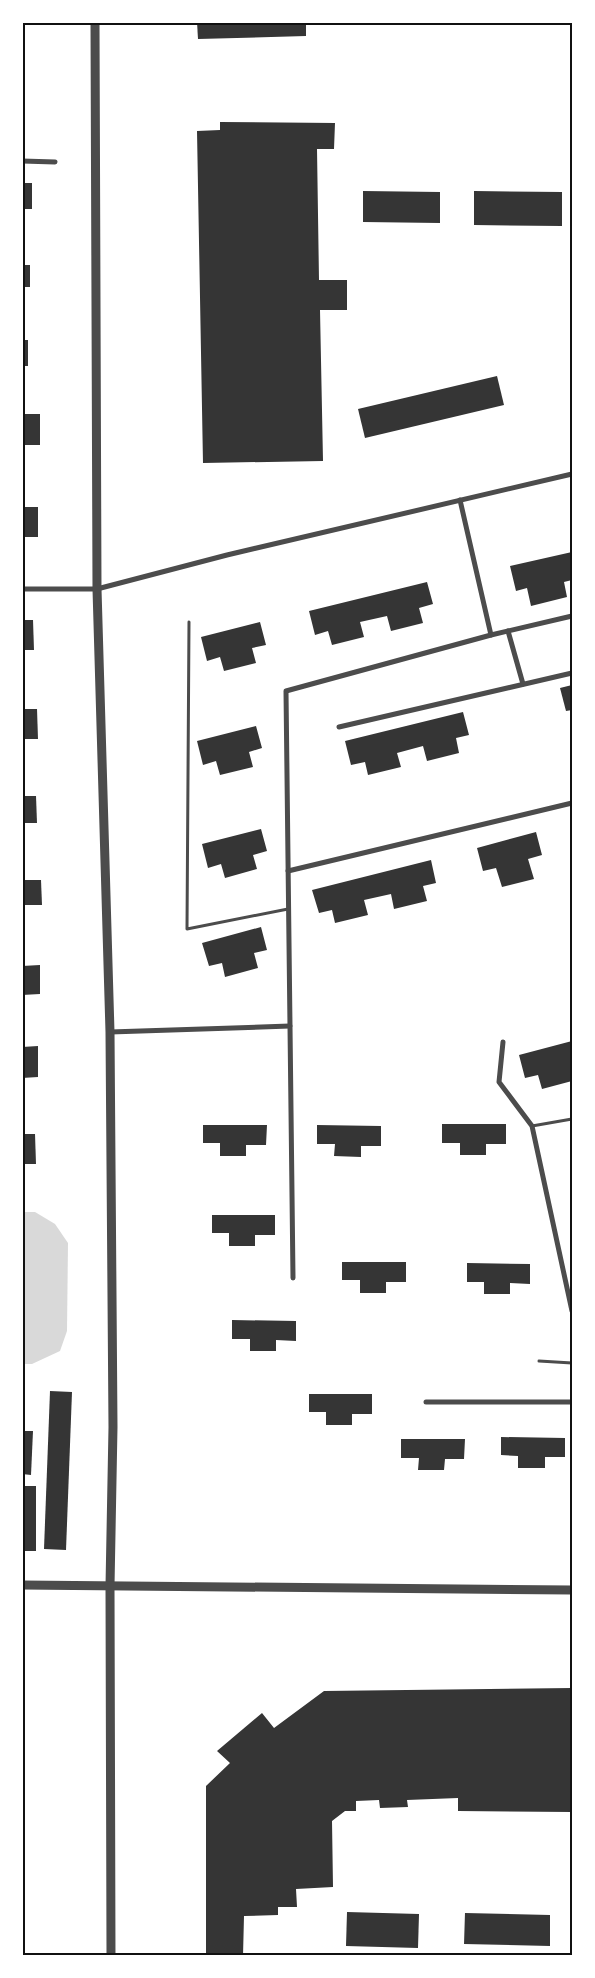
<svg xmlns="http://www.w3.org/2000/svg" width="595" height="1978" font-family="'Work Sans',sans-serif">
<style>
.water{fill:#d9d9d9}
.building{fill:#353535}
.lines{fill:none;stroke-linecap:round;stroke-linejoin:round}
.service{stroke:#4c4c4c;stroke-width:3}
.minor{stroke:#4c4c4c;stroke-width:5}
.tertiary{stroke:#4c4c4c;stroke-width:9}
.neatline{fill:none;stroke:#111;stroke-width:2}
</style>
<rect width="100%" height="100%" fill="#fff"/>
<path class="water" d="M23,1212H35L55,1224L68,1243L67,1331L60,1351L32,1364H23Z"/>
<g class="building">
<path d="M197,22H306V36L198,39Z"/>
<path d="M220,122L335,123L334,149H317L319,280H347V310H320L323,461L203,463L197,131L220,130Z"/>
<rect x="22" y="183" width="10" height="26"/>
<path d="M363,191L440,192V223L363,222Z"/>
<path d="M474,191L562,192V226L474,225Z"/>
<rect x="22" y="265" width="8" height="22"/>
<rect x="22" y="340" width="6" height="26"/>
<path d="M497,376L504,405L365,438L358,409Z"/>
<rect x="22" y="414" width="18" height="31"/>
<rect x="22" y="507" width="16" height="30"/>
<path d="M572,552V580L564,582L567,597L531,606L527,588L516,591L510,566Z"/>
<path d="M427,582L433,604L419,608L423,623L391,631L387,616L360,622L364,637L332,645L328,631L315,635L309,611Z"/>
<path d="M22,620H33L34,650H22Z"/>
<path d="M260,622L266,645L252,648L256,663L224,671L220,657L207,661L201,637Z"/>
<path d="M572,685V710L566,711L560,688Z"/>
<path d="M22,709H37L38,739H22Z"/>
<path d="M463,712L469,735L456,738L459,753L427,761L423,746L397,753L401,767L368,775L365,762L351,765L345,741Z"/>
<path d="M256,726L262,748L249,752L253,767L220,775L216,761L203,765L197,741Z"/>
<path d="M22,796H36L37,823H22Z"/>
<path d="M261,829L267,851L253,855L257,869L225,878L221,864L208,868L202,844Z"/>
<path d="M536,832L542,855L528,859L534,879L502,887L496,868L483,871L477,848Z"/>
<path d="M431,860L436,883L423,886L427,901L394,909L391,894L364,900L368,915L335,923L332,910L319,913L312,890Z"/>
<path d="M22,880H41L42,905H22Z"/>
<path d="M261,927L267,950L254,953L258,968L225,977L222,963L209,966L202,943Z"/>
<path d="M40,965V994L22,995V966Z"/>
<path d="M572,1041V1065L570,1066L572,1081L542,1089L538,1075L525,1078L519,1055Z"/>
<path d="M38,1046V1077L22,1078V1047Z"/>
<path d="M442,1124H506V1144H486V1155H460V1143H442Z"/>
<path d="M203,1125H267L266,1145H246V1156H220V1143H203Z"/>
<path d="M317,1125L381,1126V1146H361V1157L334,1156L335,1144H317Z"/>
<path d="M22,1134H35L36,1164H22Z"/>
<path d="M212,1215H275V1235H255V1246H229V1233H212Z"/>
<path d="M342,1262H406V1282H386V1293H360V1280H342Z"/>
<path d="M467,1263L530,1264V1284L510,1283V1294H484V1282H467Z"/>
<path d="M232,1320L296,1321V1341L276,1340V1351H250V1339H232Z"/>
<path d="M50,1391L72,1392L66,1550L44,1549Z"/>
<path d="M309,1394H372V1414H352V1425H326V1412H309Z"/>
<path d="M22,1431H33L31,1475L22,1474Z"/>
<path d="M501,1437L565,1438V1457H545V1468H518V1456L501,1455Z"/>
<path d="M401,1439H465L464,1459H445L444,1470H418L419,1458H401Z"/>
<rect x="22" y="1486" width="14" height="65"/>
<path d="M572,1688V1812L458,1811V1798L407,1800L408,1807L380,1808L379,1800L356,1801V1811H345L332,1821L333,1887L296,1889L297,1907H278V1915L244,1916L243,1956H206V1786L230,1763L217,1751L262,1713L274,1728L324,1691Z"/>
<rect x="22" y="1737" width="3" height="25"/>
<path d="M22,1843H24L25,1868H22Z"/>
<path d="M347,1912L419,1914L418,1948L346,1946Z"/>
<path d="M465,1913L550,1915V1946L464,1944Z"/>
</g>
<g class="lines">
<g class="service">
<path d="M189,622L187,929L288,909"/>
<path d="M532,1126L572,1119"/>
<path d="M539,1361L572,1363"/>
</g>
<g class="minor">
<path d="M22,161L55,162"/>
<path d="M460,500L491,635"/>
<path d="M22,589H97L227,555L572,474"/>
<path d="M508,631L523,684"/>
<path d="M339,727L572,673"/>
<path d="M288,871L572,803"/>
<path d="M110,1032L290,1026"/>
<path d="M503,1042L499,1082L532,1126L572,1311"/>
<path d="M293,1278L286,691L491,635L572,616"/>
<path d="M426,1402H572"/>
</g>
<g class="tertiary">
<path d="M95,22L97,589L110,1032L113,1427L110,1586L111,1956"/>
<path d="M22,1585L572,1590"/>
</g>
</g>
<rect width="595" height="1978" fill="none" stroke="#ffffff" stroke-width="48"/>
<rect x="24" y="24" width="547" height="1930" class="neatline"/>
</svg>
